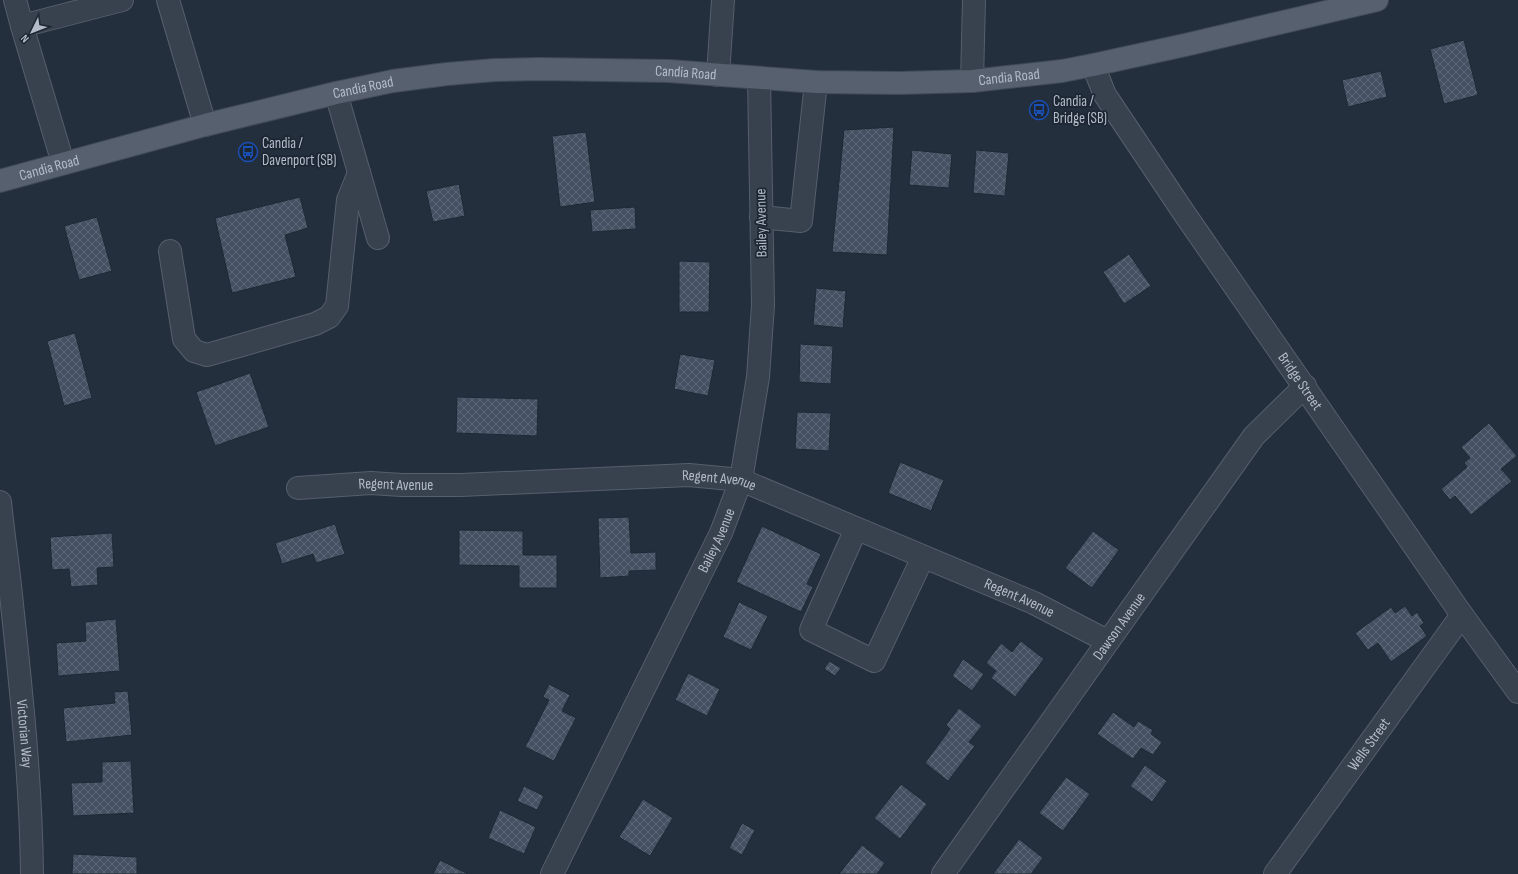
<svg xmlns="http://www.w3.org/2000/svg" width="1518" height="874" font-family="'Sofia Sans Condensed',sans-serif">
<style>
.building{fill:url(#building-cross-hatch);stroke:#1f2835}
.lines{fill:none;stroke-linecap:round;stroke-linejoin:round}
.minor-casing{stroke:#565f6c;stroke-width:24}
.major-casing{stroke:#414a57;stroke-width:24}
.minor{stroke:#38414e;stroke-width:22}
.major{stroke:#56606e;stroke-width:22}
.labels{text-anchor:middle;stroke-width:3.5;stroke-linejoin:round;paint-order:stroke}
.street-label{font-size:15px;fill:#b4bcc9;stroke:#1d2633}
.poi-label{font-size:15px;fill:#b4bcc9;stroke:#1d2633;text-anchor:start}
</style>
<defs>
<pattern id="building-cross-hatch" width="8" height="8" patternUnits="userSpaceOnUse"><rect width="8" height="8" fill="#455162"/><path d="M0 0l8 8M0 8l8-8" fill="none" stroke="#5d6877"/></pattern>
</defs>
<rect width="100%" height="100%" fill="#242f3e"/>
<g class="building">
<path d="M1464,40L1478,95L1444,104L1430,49Z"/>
<path d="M1381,71L1387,97L1348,107L1342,80Z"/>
<path d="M894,127L887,255L832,252L844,130Z"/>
<path d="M586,132L595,202L560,207L552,136Z"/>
<path d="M912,150L952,154L949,188L909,185Z"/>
<path d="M976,150L1009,153L1005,196L973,193Z"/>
<path d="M459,184L465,216L433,222L426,191Z"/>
<path d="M300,197L308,228L285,235L296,277L232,293L215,218Z"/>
<path d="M635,207L636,229L592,232L590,210Z"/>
<path d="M97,217L112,271L79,280L64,226Z"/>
<path d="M1129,254L1151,286L1124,304L1103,272Z"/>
<path d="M679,261L710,262L709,312H679Z"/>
<path d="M816,288L846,291L843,328L813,325Z"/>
<path d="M75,333L92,398L64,406L47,341Z"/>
<path d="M800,344L833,346L831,384L799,382Z"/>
<path d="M680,354L715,360L708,396L674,389Z"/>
<path d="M250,373L269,427L215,446L196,392Z"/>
<path d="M457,397L538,399L537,436L456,433Z"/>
<path d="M797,412L831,413L829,451L795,449Z"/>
<path d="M1489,423L1517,456L1501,469L1512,481L1471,515L1455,496L1450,500L1441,489L1467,467L1464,463L1470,458L1461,447Z"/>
<path d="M900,462L944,480L931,511L888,493Z"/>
<path d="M629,517L631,553L656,552V570L629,571V576L600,578L598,518Z"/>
<path d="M335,524L345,554L316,563L313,554L282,564L275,543Z"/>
<path d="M762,526L821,554L807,584L813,587L801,612L736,582Z"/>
<path d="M459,530L523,531V555H557V588H519V566L459,565Z"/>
<path d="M1093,531L1119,550L1092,588L1065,568Z"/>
<path d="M112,533L114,567L97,568L98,585L71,587L69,569L52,570L50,537Z"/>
<path d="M739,602L768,616L751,650L723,637Z"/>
<path d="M1405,606L1412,616L1417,612L1424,623L1420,626L1427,636L1391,662L1378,643L1368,650L1355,633L1391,607L1395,613Z"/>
<path d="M116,619L120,671L58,676L56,643L86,641L85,622Z"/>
<path d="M1021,641L1044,659L1015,697L991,678L996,671L986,663L1001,643L1012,652Z"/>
<path d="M963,659L984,674L972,691L952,676Z"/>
<path d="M829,661L841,668L835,676L824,669Z"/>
<path d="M688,673L720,689L707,716L675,700Z"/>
<path d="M549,684L570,695L562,711L576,718L554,761L525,747L549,700L543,697Z"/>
<path d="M128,691L132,735L66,742L63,708L115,703L114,692Z"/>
<path d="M959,708L982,726L969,742L975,746L948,781L925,763L950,729L946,725Z"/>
<path d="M1113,712L1134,727L1138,721L1153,730L1151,734L1162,742L1153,755L1141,748L1133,759L1097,734Z"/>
<path d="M131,761L134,813L73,816L71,783L102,782V762Z"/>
<path d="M1145,765L1167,781L1152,802L1130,786Z"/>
<path d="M1066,777L1090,794L1063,831L1039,813Z"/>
<path d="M901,784L927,804L900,839L874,818Z"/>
<path d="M524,786L544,796L537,810L517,801Z"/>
<path d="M643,799L673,818L650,856L619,837Z"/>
<path d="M500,810L536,827L524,854L488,838Z"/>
<path d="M742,823L755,830L742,855L729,848Z"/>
<path d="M1019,839L1043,858L1031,874H993Z"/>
<path d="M862,845L885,863L877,874H839Z"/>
<path d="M73,854L137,857V874H72Z"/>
<path d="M440,860L468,874H433Z"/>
</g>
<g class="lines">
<defs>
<g id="minor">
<path d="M15,0L22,26"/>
<path d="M168,0L205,125"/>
<path id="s1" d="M1093,65L1105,95L1184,213L1462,615L1518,692"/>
<path d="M718,75L723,0"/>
<path d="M972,81L974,0"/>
<path d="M336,93L378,238"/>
<path d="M63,163L22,26L122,0"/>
<path d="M761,217L801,221L816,82"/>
<path d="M170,251L184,339L194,351L207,355L315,324L329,317L337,306L348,200L359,173"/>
<path id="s2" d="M298,488L371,483L402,485H461L689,475L741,480L1034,603L1107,641"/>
<path id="s3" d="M0,502C3,533 8,564 11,595C21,688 31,781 32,874"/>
<path d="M856,529L811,630L874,661L923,557"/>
<path id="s4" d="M552,874L721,533L741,480L758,377L763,305L759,78"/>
<path id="s5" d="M943,874L1254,436L1305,386"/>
<path id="s6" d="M1275,874L1462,615"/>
</g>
<g id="major">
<path id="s7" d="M0,181L205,125L336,93L393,81L447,74L495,70L539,69L669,71L816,82L899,83L972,81L1062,71L1093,65L1185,45L1377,0"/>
</g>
</defs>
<use href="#minor" class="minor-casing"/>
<use href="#major" class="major-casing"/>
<use href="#minor" class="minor"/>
<use href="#major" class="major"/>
</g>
<defs>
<symbol id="bus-ring" viewBox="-11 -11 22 22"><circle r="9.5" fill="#1d2633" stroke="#1a4fb4" stroke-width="1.5"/><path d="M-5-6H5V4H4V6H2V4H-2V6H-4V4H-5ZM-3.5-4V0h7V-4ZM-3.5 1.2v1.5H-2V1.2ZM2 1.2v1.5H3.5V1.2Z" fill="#1a4fb4"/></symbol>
</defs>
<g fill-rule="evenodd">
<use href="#bus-ring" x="1028" y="99" width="22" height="22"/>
<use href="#bus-ring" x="237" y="141" width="22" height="22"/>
</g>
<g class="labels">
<g class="street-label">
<text dy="5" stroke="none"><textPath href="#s7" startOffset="699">Candia Road</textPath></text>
<text dy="5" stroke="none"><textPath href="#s7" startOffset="1023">Candia Road</textPath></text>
<text dy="5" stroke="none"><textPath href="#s7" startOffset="375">Candia Road</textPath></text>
<text dy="5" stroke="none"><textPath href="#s7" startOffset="51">Candia Road</textPath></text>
<text transform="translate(761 223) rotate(-91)" y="5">Bailey Avenue</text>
<text dy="5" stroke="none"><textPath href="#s1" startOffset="379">Bridge Street</textPath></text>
<text dy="5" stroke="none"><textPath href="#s2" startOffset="422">Regent Avenue</textPath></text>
<text dy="5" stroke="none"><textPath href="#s2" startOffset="98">Regent Avenue</textPath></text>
<text dy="5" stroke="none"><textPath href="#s4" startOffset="372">Bailey Avenue</textPath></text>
<text dy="5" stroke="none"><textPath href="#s2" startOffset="746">Regent Avenue</textPath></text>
<text dy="5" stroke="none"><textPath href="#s5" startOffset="304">Dawson Avenue</textPath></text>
<text dy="5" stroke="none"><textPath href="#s3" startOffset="233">Victorian Way</textPath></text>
<text dy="5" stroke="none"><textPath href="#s6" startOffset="160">Wells Street</textPath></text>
</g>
<g class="poi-label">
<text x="1053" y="106">Candia /<tspan x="1053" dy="17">Bridge (SB)</tspan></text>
<text x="262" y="148">Candia /<tspan x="262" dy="17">Davenport (SB)</tspan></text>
</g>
</g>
<g transform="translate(32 32) rotate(227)" stroke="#1d2633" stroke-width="3" paint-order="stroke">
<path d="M0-3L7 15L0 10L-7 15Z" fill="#b4bcc9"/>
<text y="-6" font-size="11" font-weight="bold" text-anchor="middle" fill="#b4bcc9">N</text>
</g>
</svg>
